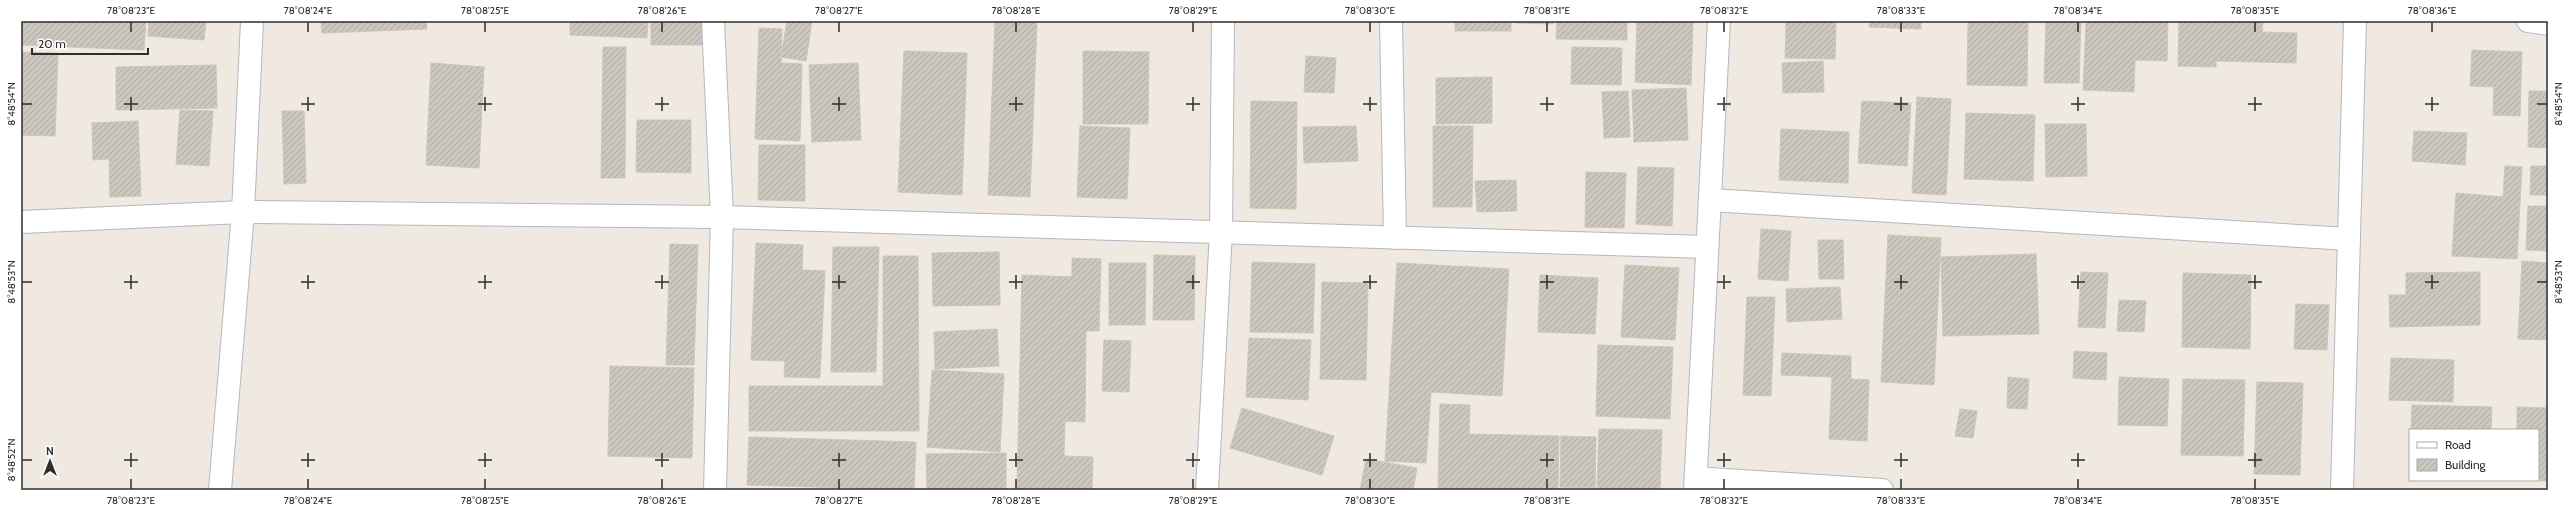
<svg xmlns="http://www.w3.org/2000/svg" width="2569" height="511" font-family="Cabin,sans-serif">
<style>
.building{fill:url(#building-hatch);stroke:#cbc5ba}
.lines{fill:none;stroke-linecap:round;stroke-linejoin:round}
.street-casing{stroke:#b4b7c1;stroke-width:24}
.street{stroke:#fff;stroke-width:22}
.ticks{fill:none;stroke:#2e2e2e;stroke-width:1.5}
.neatline{fill:none;stroke:#2e2e2e;stroke-width:1.5}
.ticks-label{font-size:10px;text-anchor:middle;fill:#2e2e2e}
</style>
<defs>
<pattern id="building-hatch" width="6" height="6" patternUnits="userSpaceOnUse"><rect width="6" height="6" fill="#cbc7bf"/><path d="M-1 1l2-2M0 6l6-6M5 7l2-2" fill="none" stroke="#afaba4"/></pattern>
</defs>
<rect width="100%" height="100%" fill="#efe9e1"/>
<g class="building">
<path d="M21,21H146L144,50L21,45Z"/>
<path d="M149,21H206L204,40L148,36Z"/>
<path d="M321,21H426L427,29L322,33Z"/>
<path d="M570,21H648L647,38L570,35Z"/>
<rect x="651" y="21" width="53" height="24"/>
<path d="M787,21H812L806,61L781,57Z"/>
<path d="M995,21L1037,22L1030,197L988,195Z"/>
<rect x="1455" y="21" width="56" height="10"/>
<path d="M1515,21H1553V24L1515,23Z"/>
<path d="M1557,21H1627V40L1556,39Z"/>
<path d="M1637,21L1693,23L1691,85L1635,82Z"/>
<path d="M1786,21H1836L1835,59L1785,58Z"/>
<path d="M1870,21H1921V29L1869,27Z"/>
<path d="M1968,21H2028L2027,86L1967,85Z"/>
<path d="M2046,21H2081L2079,83H2044Z"/>
<path d="M2086,21H2168L2167,61L2135,60L2134,92L2083,90Z"/>
<path d="M2179,21H2263L2262,32L2297,33L2296,63L2216,61V67L2178,66Z"/>
<path d="M759,28L782,29L781,63L802,64L800,141L755,139Z"/>
<path d="M603,47H626L625,178H601Z"/>
<path d="M1572,47L1622,48L1621,85L1571,84Z"/>
<path d="M2472,50L2522,52L2520,116L2493,115L2494,87L2470,86Z"/>
<path d="M904,51L967,53L962,195L898,192Z"/>
<path d="M1083,51L1149,52L1148,124H1083Z"/>
<path d="M21,52L58,53L55,136L21,135Z"/>
<path d="M1306,56L1336,58L1334,93L1304,92Z"/>
<path d="M1823,61L1824,92L1783,93L1782,63Z"/>
<path d="M431,63L484,67L479,168L426,165Z"/>
<path d="M858,63L861,140L812,142L809,65Z"/>
<path d="M216,65L217,108L116,110V67Z"/>
<path d="M1492,77V123L1436,124V78Z"/>
<path d="M1686,88L1688,140L1634,142L1632,90Z"/>
<path d="M1628,91L1630,137L1604,138L1602,92Z"/>
<path d="M2529,91H2548V148L2528,147Z"/>
<path d="M1917,97L1951,99L1946,195L1912,193Z"/>
<path d="M1251,101L1297,102L1296,209L1250,208Z"/>
<path d="M1862,101L1911,103L1907,166L1858,163Z"/>
<path d="M180,110L213,111L209,166L176,164Z"/>
<path d="M282,111H304L306,183L284,184Z"/>
<path d="M1966,113L2035,115L2033,181L1964,179Z"/>
<path d="M637,120H691V173L636,172Z"/>
<path d="M138,121L141,196L110,197L109,159L93,160L92,123Z"/>
<path d="M2045,124H2086L2087,176L2046,177Z"/>
<path d="M1080,126L1130,128L1127,199L1077,197Z"/>
<path d="M1356,126L1358,161L1304,163L1303,127Z"/>
<path d="M1433,126H1473L1472,207H1433Z"/>
<path d="M1781,129L1849,132L1848,183L1779,180Z"/>
<path d="M2414,131L2467,133L2465,165L2412,161Z"/>
<path d="M759,145H805V201L758,200Z"/>
<path d="M2505,166L2522,167L2517,259L2452,256L2456,193L2503,197Z"/>
<path d="M2531,166H2548V195H2530Z"/>
<path d="M1638,167L1674,168L1672,226L1636,224Z"/>
<path d="M1586,172L1626,173L1624,228L1585,227Z"/>
<path d="M1516,180L1517,211L1477,212L1475,181Z"/>
<path d="M2528,206H2548V251L2526,250Z"/>
<path d="M1761,229L1791,231L1788,281L1758,279Z"/>
<path d="M1888,235L1941,238L1934,385L1881,382Z"/>
<path d="M1818,240H1843L1844,279H1819Z"/>
<path d="M756,243L803,245L802,270L825,271L820,378L784,377L785,361L751,360Z"/>
<path d="M670,244L698,245L694,365H666Z"/>
<path d="M833,247H879L876,372H831Z"/>
<path d="M999,252L1000,305L933,306L932,253Z"/>
<path d="M2036,254L2039,334L1943,336L1941,257Z"/>
<path d="M1154,255L1195,256L1194,320H1153Z"/>
<path d="M883,256H918L919,431H749V386H883Z"/>
<path d="M1072,258L1101,259L1099,331H1086L1085,422L1065,421L1064,456L1093,457L1092,490H1017L1022,275L1072,277Z"/>
<path d="M2522,261L2548,263V340L2518,339Z"/>
<path d="M1252,262L1315,264L1313,333L1250,332Z"/>
<path d="M1109,263H1146L1145,325H1109Z"/>
<path d="M1397,263L1509,269L1502,396L1431,392L1426,463L1385,461Z"/>
<path d="M1625,265L1679,268L1675,340L1621,337Z"/>
<path d="M2081,272L2108,273L2105,328L2078,327Z"/>
<path d="M2480,272V325L2390,327L2389,295H2406V273Z"/>
<path d="M2183,273L2251,275L2250,349L2182,347Z"/>
<path d="M1540,275L1598,278L1595,334L1538,332Z"/>
<path d="M1322,282L1368,283L1366,380L1320,379Z"/>
<path d="M1840,287L1842,319L1787,322L1786,289Z"/>
<path d="M1747,297H1775L1771,396L1743,395Z"/>
<path d="M2119,300L2146,301L2144,332L2117,331Z"/>
<path d="M2296,304L2329,305L2327,350L2294,349Z"/>
<path d="M997,329L999,366L935,369L934,332Z"/>
<path d="M1249,338L1311,340L1308,400L1246,397Z"/>
<path d="M1104,340L1131,341L1129,392L1102,391Z"/>
<path d="M1598,345L1673,347L1670,419L1596,416Z"/>
<path d="M2074,351L2107,353L2106,380L2073,378Z"/>
<path d="M1782,353L1851,356V379L1869,380L1867,441L1829,439L1832,377L1781,375Z"/>
<path d="M2391,358L2454,360L2453,402L2389,400Z"/>
<path d="M610,366L694,368L692,458L608,456Z"/>
<path d="M932,370L1004,374L1000,452L927,447Z"/>
<path d="M2008,377L2029,379L2027,409L2007,408Z"/>
<path d="M2119,377L2169,379L2167,426L2118,425Z"/>
<path d="M2183,379L2245,380L2243,456L2181,455Z"/>
<path d="M2257,382L2303,383L2300,475L2254,474Z"/>
<path d="M1440,404L1470,405L1469,434L1559,436L1558,490H1438Z"/>
<path d="M2412,405L2492,407L2491,430H2411Z"/>
<path d="M2517,407L2548,408V481L2520,480H2538V430H2517Z"/>
<path d="M1242,408L1334,436L1322,475L1230,448Z"/>
<path d="M1960,409L1977,411L1973,438L1955,436Z"/>
<path d="M1599,429L1662,430L1660,490H1597Z"/>
<path d="M1561,436L1596,437L1595,488L1560,487Z"/>
<path d="M749,437L916,442L914,490L747,485Z"/>
<path d="M1006,453V490H927L926,454Z"/>
<path d="M1366,459L1417,468L1413,490H1360Z"/>
</g>
<g class="lines">
<defs>
<g id="street">
<path d="M1391,21L1395,238"/>
<path d="M2528,21L2548,24"/>
<path d="M1710,200L2349,239"/>
<path d="M21,222L243,212L722,217L713,21"/>
<path d="M1696,478L1882,490"/>
<path d="M220,490L243,212L252,21"/>
<path d="M715,490L722,217L1707,247"/>
<path d="M1207,490L1221,232L1223,21"/>
<path d="M1695,490L1719,21"/>
<path d="M2342,490L2355,21"/>
</g>
</defs>
<use href="#street" class="street-casing"/>
<use href="#street" class="street"/>
</g>
<path class="ticks" d="M131,22V32M308,22V32M485,22V32M662,22V32M839,22V32M1016,22V32M1193,22V32M1370,22V32M1547,22V32M1724,22V32M1901,22V32M2078,22V32M2255,22V32M2432,22V32M131,97V111M308,97V111M485,97V111M662,97V111M839,97V111M1016,97V111M1193,97V111M1370,97V111M1547,97V111M1724,97V111M1901,97V111M2078,97V111M2255,97V111M2432,97V111M22,104H32M124,104H138M301,104H315M478,104H492M655,104H669M832,104H846M1009,104H1023M1186,104H1200M1363,104H1377M1540,104H1554M1717,104H1731M1894,104H1908M2071,104H2085M2248,104H2262M2425,104H2439M2537,104H2547M131,275V289M308,275V289M485,275V289M662,275V289M839,275V289M1016,275V289M1193,275V289M1370,275V289M1547,275V289M1724,275V289M1901,275V289M2078,275V289M2255,275V289M2432,275V289M22,282H32M124,282H138M301,282H315M478,282H492M655,282H669M832,282H846M1009,282H1023M1186,282H1200M1363,282H1377M1540,282H1554M1717,282H1731M1894,282H1908M2071,282H2085M2248,282H2262M2425,282H2439M2537,282H2547M131,453V467M308,453V467M485,453V467M662,453V467M839,453V467M1016,453V467M1193,453V467M1370,453V467M1547,453V467M1724,453V467M1901,453V467M2078,453V467M2255,453V467M22,460H32M124,460H138M301,460H315M478,460H492M655,460H669M832,460H846M1009,460H1023M1186,460H1200M1363,460H1377M1540,460H1554M1717,460H1731M1894,460H1908M2071,460H2085M2248,460H2262M131,479V489M308,479V489M485,479V489M662,479V489M839,479V489M1016,479V489M1193,479V489M1370,479V489M1547,479V489M1724,479V489M1901,479V489M2078,479V489M2255,479V489"/>
<rect width="2569" height="511" fill="none" stroke="#ffffff" stroke-width="44"/>
<rect x="2409" y="429" width="130" height="52" fill="#ffffff" stroke="#ababab"/>
<rect x="2417" y="442" width="20" height="6" fill="#ffffff" stroke="#ababab"/>
<text x="2445" y="449" font-size="12" fill="#2e2e2e">Road</text>
<rect x="2417" y="459" width="20" height="12" fill="url(#building-hatch)" stroke="#ababab"/>
<text x="2445" y="469" font-size="12" fill="#2e2e2e">Building</text>
<g transform="translate(50 461)" stroke="#ffffff" stroke-width="3" paint-order="stroke">
<path d="M0-3L7 15L0 10L-7 15Z" fill="#2e2e2e"/>
<text y="-6" font-size="11" font-weight="bold" text-anchor="middle" fill="#2e2e2e">N</text>
</g>
<path d="M32 48v6h116v-6" fill="none" stroke="#2e2e2e" stroke-width="2"/>
<text x="38" y="48" font-size="12" fill="#2e2e2e" stroke="#ffffff" stroke-width="3" paint-order="stroke">20 m</text>
<rect x="22" y="22" width="2525" height="467" class="neatline"/>
<g class="ticks-label">
<text x="131" y="14">78°08'23"E</text>
<text x="308" y="14">78°08'24"E</text>
<text x="485" y="14">78°08'25"E</text>
<text x="662" y="14">78°08'26"E</text>
<text x="839" y="14">78°08'27"E</text>
<text x="1016" y="14">78°08'28"E</text>
<text x="1193" y="14">78°08'29"E</text>
<text x="1370" y="14">78°08'30"E</text>
<text x="1547" y="14">78°08'31"E</text>
<text x="1724" y="14">78°08'32"E</text>
<text x="1901" y="14">78°08'33"E</text>
<text x="2078" y="14">78°08'34"E</text>
<text x="2255" y="14">78°08'35"E</text>
<text x="2432" y="14">78°08'36"E</text>
<text transform="translate(11 104) rotate(-90)" y="4">8°48'54"N</text>
<text transform="translate(2558 104) rotate(-90)" y="4">8°48'54"N</text>
<text transform="translate(11 282) rotate(-90)" y="4">8°48'53"N</text>
<text transform="translate(2558 282) rotate(-90)" y="4">8°48'53"N</text>
<text transform="translate(11 460) rotate(-90)" y="4">8°48'52"N</text>
<text x="131" y="504">78°08'23"E</text>
<text x="308" y="504">78°08'24"E</text>
<text x="485" y="504">78°08'25"E</text>
<text x="662" y="504">78°08'26"E</text>
<text x="839" y="504">78°08'27"E</text>
<text x="1016" y="504">78°08'28"E</text>
<text x="1193" y="504">78°08'29"E</text>
<text x="1370" y="504">78°08'30"E</text>
<text x="1547" y="504">78°08'31"E</text>
<text x="1724" y="504">78°08'32"E</text>
<text x="1901" y="504">78°08'33"E</text>
<text x="2078" y="504">78°08'34"E</text>
<text x="2255" y="504">78°08'35"E</text>
</g>
</svg>
